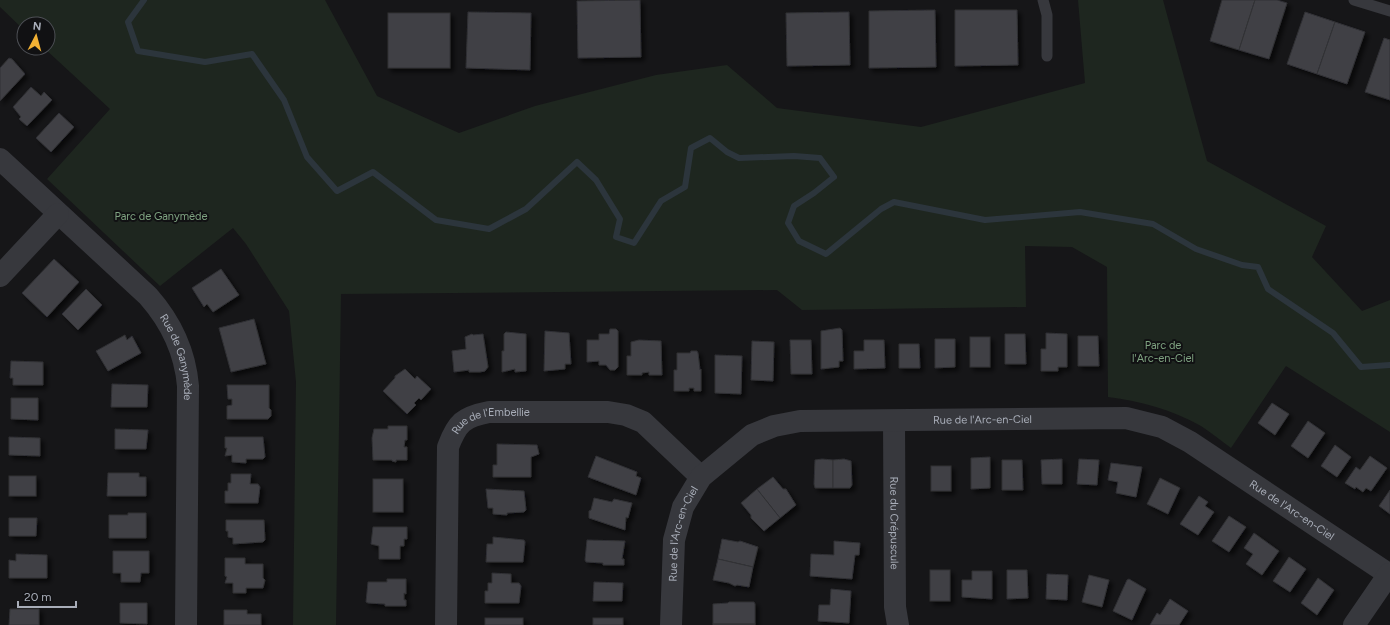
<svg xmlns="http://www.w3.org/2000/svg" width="1390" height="625" font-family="Figtree,sans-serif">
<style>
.green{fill:#1e261f}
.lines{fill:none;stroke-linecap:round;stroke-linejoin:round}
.stream{stroke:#2c353c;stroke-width:6}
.building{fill:#404145;stroke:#303034;filter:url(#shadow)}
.lane{stroke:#37383d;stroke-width:11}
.street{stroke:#37383d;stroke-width:22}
.labels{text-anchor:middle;stroke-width:4;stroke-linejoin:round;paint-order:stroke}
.park-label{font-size:11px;fill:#7fa381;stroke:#111113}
.street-label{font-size:11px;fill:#a8adb8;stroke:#111113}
</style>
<defs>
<filter id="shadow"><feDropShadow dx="3.5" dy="3.5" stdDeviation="2" flood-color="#0009"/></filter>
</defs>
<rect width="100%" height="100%" fill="#161618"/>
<path class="green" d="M0,0H325L377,96L459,133L535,106L656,75L727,65L777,108L921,127L1085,83L1078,0H1163L1207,161L1326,226L1312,257L1362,311L1390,300V432L1286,366L1231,448C1221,441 1212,433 1201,426C1172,410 1141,401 1108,397L1107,267L1072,247L1025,246L1026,307L802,310L777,290L341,294L336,625H293L296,382L289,311L246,244L233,228L160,286L47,179L110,109L44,48H48V24H24V30L0,7Z"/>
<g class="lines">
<path class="stream" d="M144,0L128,22L138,51L205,62L252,54L284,100L307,157L337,191L373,172L436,220L489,229L526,209L577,162L596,180L620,219L616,237L634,243L661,201L685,187L691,148L710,138L727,152L739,158L794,156L820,158L834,177L814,193L794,206L788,223L799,241L826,254L881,209L894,202L985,220L1080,212L1153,224L1196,249L1242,265L1258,267L1268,289L1333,333L1361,367L1390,365"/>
</g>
<g class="building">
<path d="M640,0L641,57L578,58L577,1Z"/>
<path d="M1222,0H1255L1239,50L1210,41Z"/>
<path d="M1255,0H1277L1287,3L1269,59L1239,50Z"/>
<path d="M935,10L936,67L869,68V11Z"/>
<path d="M955,10H1017L1018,65L955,66Z"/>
<path d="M468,12L531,13L530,70L466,68Z"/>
<path d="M849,12L850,65L787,66L786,13Z"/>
<path d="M1305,12L1335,22L1317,74L1287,64Z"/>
<rect x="388" y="13" width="62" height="55"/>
<path d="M1335,22L1365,32L1347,84L1317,74Z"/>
<path d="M1384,38L1390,40V100L1365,92Z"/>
<path d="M9,58L12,59L25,74L0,101V68Z"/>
<path d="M31,87L41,96L44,92L52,100L27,126L19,119L21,117L13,107Z"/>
<path d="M59,113L74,127L51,152L36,138Z"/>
<path d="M54,259L79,282L47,317L22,293Z"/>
<path d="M221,269L239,295L213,312L207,304L204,307L192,288Z"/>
<path d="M86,289L102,305L78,330L62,314Z"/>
<path d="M254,319L266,364L231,372L219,328Z"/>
<path d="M840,328L842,330L843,361H839V367L821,369V331Z"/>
<path d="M610,329H616L618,331V367L615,370H610L606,365H599V361L587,362V340H599V334H609Z"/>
<path d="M545,331L569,333L571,364H565V369L544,371Z"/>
<path d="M506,332L526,334V371L515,372V369L502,372V351H504V334Z"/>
<path d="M1046,333L1067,334V367H1058V371H1041V349H1046Z"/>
<path d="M472,334L473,335L483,334L488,367L485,371L480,372H469V370L454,372L452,351L466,349L465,337Z"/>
<path d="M1005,334H1025L1026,364H1005Z"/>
<path d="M125,335L127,340L132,336L141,353L108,371L96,351Z"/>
<path d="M1078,336H1098L1099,366H1078Z"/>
<rect x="970" y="337" width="20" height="30"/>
<path d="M935,339H955V367L935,368Z"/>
<path d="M639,340L661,341L662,375H649V372L642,373V375H627V356H631V342Z"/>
<path d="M790,340H811L812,374H791Z"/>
<path d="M864,340H884L885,368L854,369V351H864Z"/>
<path d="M752,341L774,342L773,381L751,380Z"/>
<path d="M899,344H919L920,368H899Z"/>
<path d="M691,351H697L698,353L700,370L701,369V391H694V388H689V391H674V370H677V353H690Z"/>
<path d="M715,355L742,356L741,394L715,393Z"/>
<path d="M11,361L43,362V385H13V378H10Z"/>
<path d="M405,369L415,379L417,376L431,389L421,400L419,398L414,403L416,405L407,414L383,391L395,378V376Z"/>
<path d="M112,384L148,385L147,407H111Z"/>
<path d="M227,385H269V408L271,410V416L268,419H227V406L232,405V399H228Z"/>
<path d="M11,398H38V420L11,419Z"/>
<path d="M1272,403L1289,414L1275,435L1258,423Z"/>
<path d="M1308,421L1325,433L1308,458L1291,446Z"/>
<path d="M388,426H407V440H405L404,447H407V460H396V462L392,461V460H373L372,438L374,429H388Z"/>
<path d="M115,429L148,430L146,449H115Z"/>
<path d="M9,437L40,438V456L9,455Z"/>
<path d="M225,437H263L265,457L263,459H246V463L232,462V455L225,456L227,448H225Z"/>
<path d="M497,444L537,445L539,454L531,457V477H493V465H497Z"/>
<path d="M1335,445L1351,457L1337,477L1321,466Z"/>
<path d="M596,456L637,472L636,476L641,478L636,495L588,477Z"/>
<path d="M1370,456L1387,468L1371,491L1366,488L1363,492L1356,487L1355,489L1345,483L1356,467L1360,470Z"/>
<path d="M990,457V488L971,489V458Z"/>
<path d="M822,459L833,460V488H815L814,484L815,460Z"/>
<path d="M844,459L851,461L852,485L850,488H833V460Z"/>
<path d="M1062,459V484H1042L1041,460Z"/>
<path d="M1079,459L1099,460L1097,485L1077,484Z"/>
<path d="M1002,460H1022L1023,490H1002Z"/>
<path d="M1111,463L1142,467L1136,497L1116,493L1118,482L1108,480Z"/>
<rect x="931" y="466" width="20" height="25"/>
<path d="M108,473H139V477H146V496H107Z"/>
<path d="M231,474H251L250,484H258L260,487L258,503H225V491H228V483H231Z"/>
<rect x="9" y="476" width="27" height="20"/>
<path d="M773,477L783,489H786L796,505L780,518L757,489Z"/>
<path d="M1160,478L1180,488L1168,514L1147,504Z"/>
<rect x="373" y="479" width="30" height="33"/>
<path d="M486,489L524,491L526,510L524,512L507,513V515L493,514V508H488Z"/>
<path d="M757,489L780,518L764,531L751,518V515L741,503Z"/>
<path d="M1390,490V514L1379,506Z"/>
<path d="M1199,496L1208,502L1205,506L1214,512L1198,535L1180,524Z"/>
<path d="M594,498L612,502L614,499L632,503L628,518L626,517L625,530L589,518V511L591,510Z"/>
<path d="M128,513H146V538H109V515H128Z"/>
<path d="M1229,516L1246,527L1229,552L1212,541Z"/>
<path d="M9,518H37L36,536H9Z"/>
<path d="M226,520H264L265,540L263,542L233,544V538L228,537V531H226Z"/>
<path d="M373,527H407V539H404V546H400V559H379V546L371,544Z"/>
<path d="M1254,533L1279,551L1262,575L1246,564L1253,554L1244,548Z"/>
<path d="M493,537L524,540L525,542L523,562H486L487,544H493Z"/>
<path d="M722,539L738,542L740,541L758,547L753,567L718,559Z"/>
<path d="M587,540L625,541L622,559H624V565H603V563L586,562L585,560Z"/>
<path d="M834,541L860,543L859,555H855L852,579L810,576L811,554L834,555Z"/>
<path d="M113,551H149V573H141L140,582H121V573H113Z"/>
<path d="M16,554L47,555V578H9V560L16,561Z"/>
<path d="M1289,557L1306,569L1290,592L1273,581Z"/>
<path d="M225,558H245V564H263V578L265,580L263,588H246V593H233V583H225L227,577L225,576Z"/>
<path d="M718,559L753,567L749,587L737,585L735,586L729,583L713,580Z"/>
<rect x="930" y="570" width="20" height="31"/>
<path d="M1007,570H1027L1028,598L1007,599Z"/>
<path d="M972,571H992V599L962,597V580H972Z"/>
<path d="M492,573L511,574V583H519L521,586L519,603H485V591H488V583H492Z"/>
<path d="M1047,574L1068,575L1067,600L1046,599Z"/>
<path d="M1089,575L1109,580L1102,607L1082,602Z"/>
<path d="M1318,578L1334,590L1317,615L1301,603Z"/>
<path d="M387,579H406V594L404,593V600H406V606H385V604L368,603L366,602L368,582H387Z"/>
<path d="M1129,579L1146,589L1132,620L1113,611L1127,580Z"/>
<path d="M594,582L623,583L622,601H593Z"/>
<path d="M831,589L851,591L849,623L818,621L819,605H830Z"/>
<path d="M1170,599L1188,611L1179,625H1150L1157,613L1160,615Z"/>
<path d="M729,602H754L755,604V624H713V604L728,603Z"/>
<path d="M120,603H147V624L120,623Z"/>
<path d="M10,609H39V625H9Z"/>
<path d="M224,610H247V614H261V625H224Z"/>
<rect x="485" y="618" width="38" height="7"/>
<rect x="593" y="618" width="30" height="7"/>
<rect x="713" y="624" width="42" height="1"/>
</g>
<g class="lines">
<g class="lane">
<path d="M1043,0L1047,15V56"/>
<path d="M1354,0L1390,11"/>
</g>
<g class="street">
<path id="s1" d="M0,159L148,296C171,322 185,351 188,386L186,625"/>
<path d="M0,276L58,214"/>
<path id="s2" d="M894,421L895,607L898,625"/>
<path id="s3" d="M446,625L448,447C457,423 463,417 489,412H608L626,415L643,422L701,477"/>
<path id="s4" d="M671,625L674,540L683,507L701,477L752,435L774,426L800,421L1126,418L1162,427L1190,442L1390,575"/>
<path d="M1354,625L1389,574"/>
</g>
</g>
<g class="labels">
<g class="park-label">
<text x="161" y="220">Parc de Ganymède</text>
<text x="1163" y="349">Parc de<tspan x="1163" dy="13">l'Arc-en-Ciel</tspan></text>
</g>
<g class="street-label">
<text dy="4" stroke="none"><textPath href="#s1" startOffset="271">Rue de Ganymède</textPath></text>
<text dy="4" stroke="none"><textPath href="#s4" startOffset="453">Rue de l'Arc-en-Ciel</textPath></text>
<text dy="4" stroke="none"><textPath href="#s3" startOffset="235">Rue de l'Embellie</textPath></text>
<text dy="4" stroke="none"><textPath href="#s4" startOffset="788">Rue de l'Arc-en-Ciel</textPath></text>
<text dy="4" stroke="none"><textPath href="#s2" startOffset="102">Rue du Crépuscule</textPath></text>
<text dy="4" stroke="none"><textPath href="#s4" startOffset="93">Rue de l'Arc-en-Ciel</textPath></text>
</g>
</g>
<g transform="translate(36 36) rotate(6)"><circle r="19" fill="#111113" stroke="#4d4f55"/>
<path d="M0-3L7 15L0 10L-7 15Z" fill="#f2b134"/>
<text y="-6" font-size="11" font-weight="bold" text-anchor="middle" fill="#a8adb8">N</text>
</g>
<path d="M18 601v6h58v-6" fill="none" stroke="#a8adb8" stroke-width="2"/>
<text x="24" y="601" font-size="12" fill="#a8adb8" stroke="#111113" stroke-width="3" paint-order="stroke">20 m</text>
</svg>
